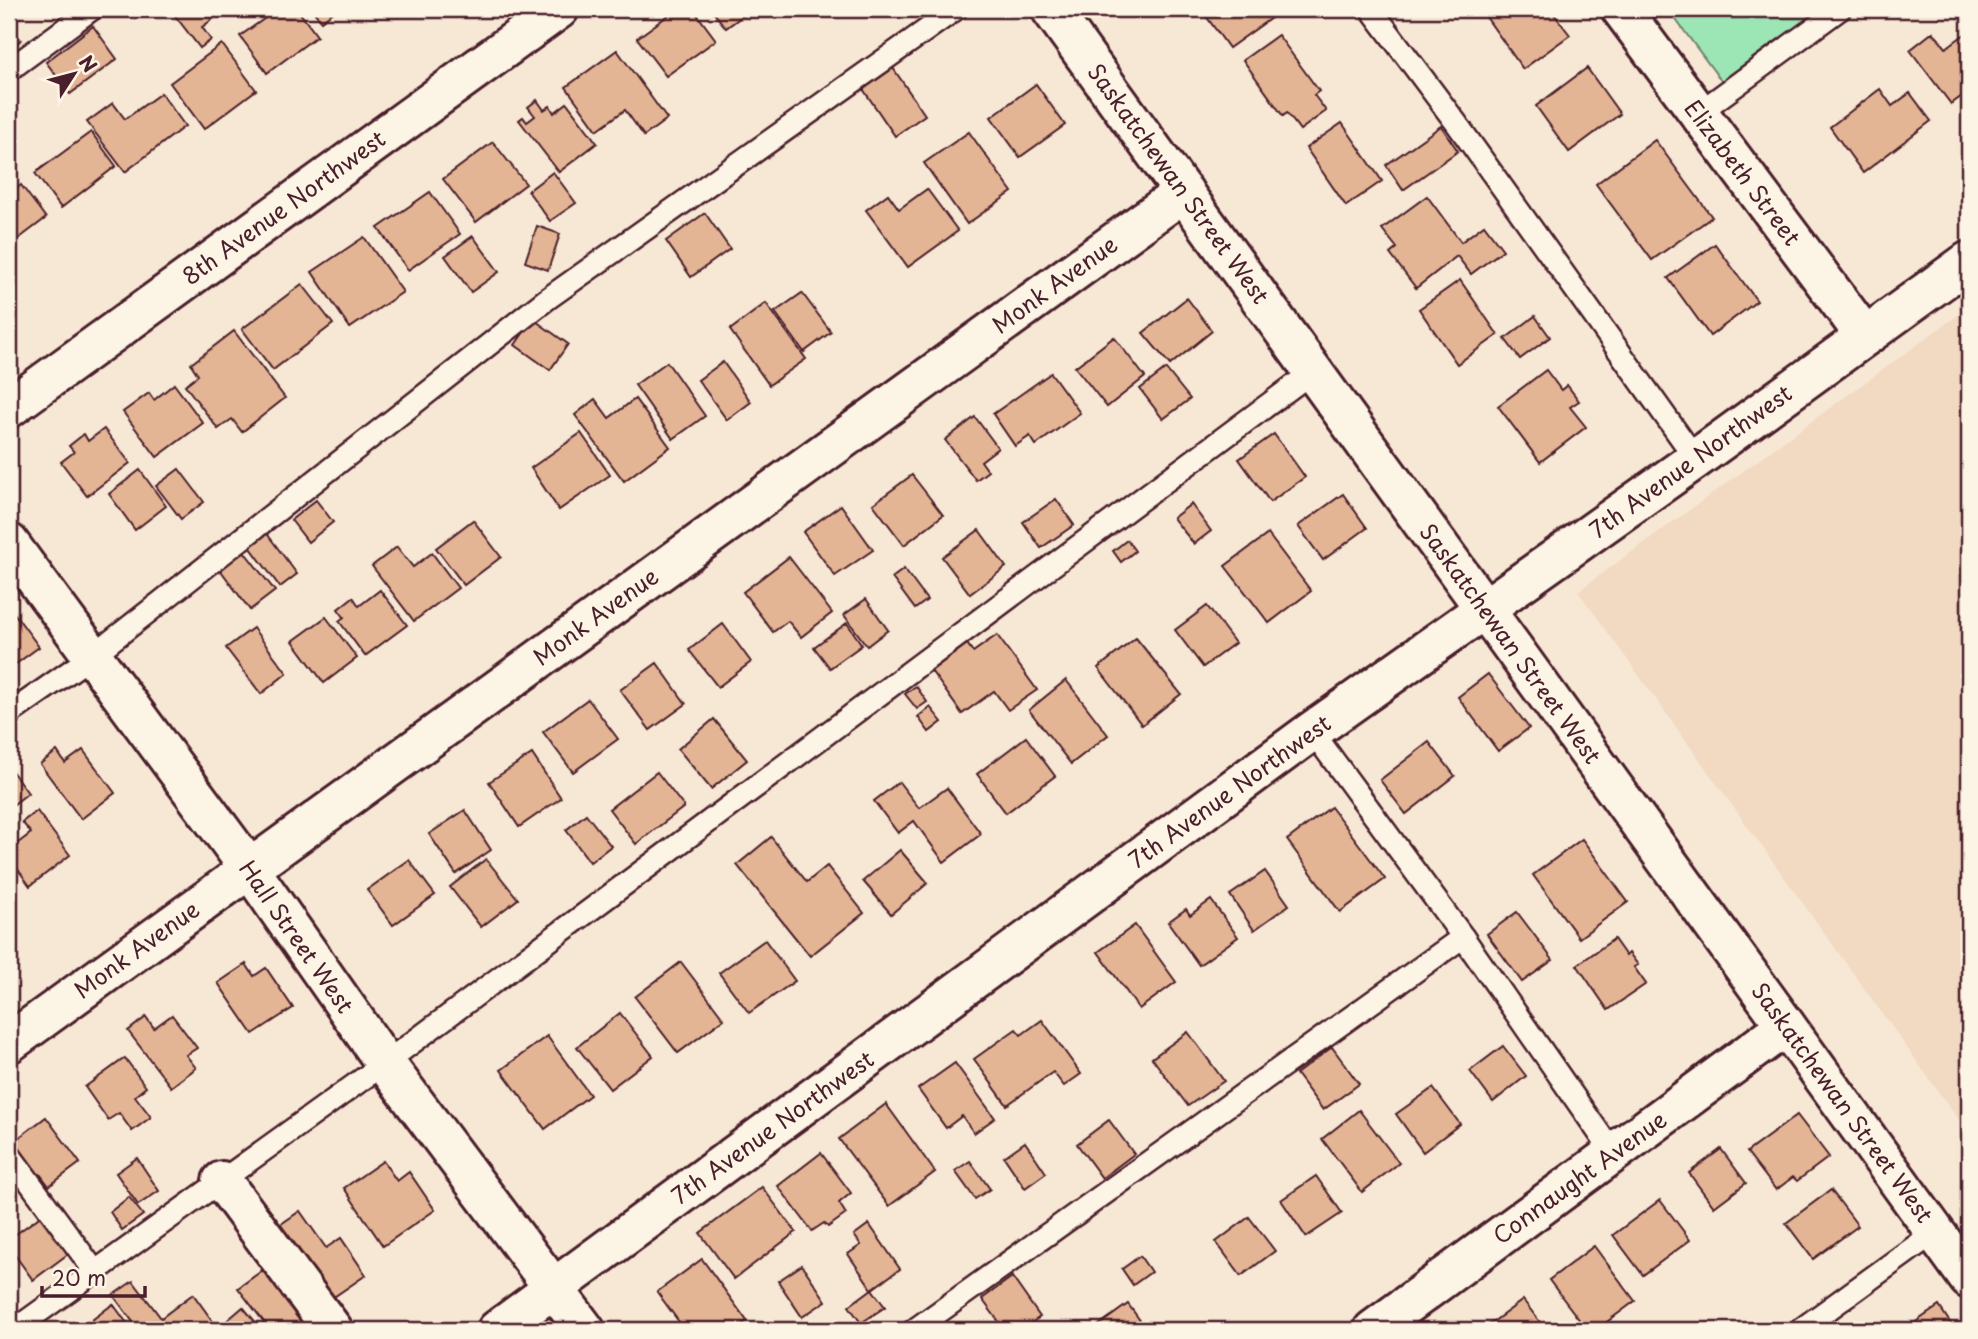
<svg xmlns="http://www.w3.org/2000/svg" width="1978" height="1339" font-family="'Playpen Sans',sans-serif">
<style>
.built{fill:#f1d9c2}
.green{fill:#9ce5b4;stroke:#738270;stroke-width:2}
.building{fill:#e4b595;stroke:#4a1f2b;stroke-width:2}
.lines{fill:none;stroke-linecap:round;stroke-linejoin:round}
.lane-casing{stroke:#4a1f2b;stroke-width:26}
.street-casing{stroke:#4a1f2b;stroke-width:44}
.secondary-casing{stroke:#4a1f2b;stroke-width:44}
.lane{stroke:#fcf5e5;stroke-width:21}
.street{stroke:#fcf5e5;stroke-width:38}
.secondary{stroke:#fcf5e5;stroke-width:38}
.labels{text-anchor:middle;stroke-width:5;stroke-linejoin:round;paint-order:stroke}
.street-label{font-size:23px;fill:#4a1f2b;stroke:#fcf5e5}
</style>
<rect width="100%" height="100%" fill="#f7e8d5"/>
<filter id="ink" filterUnits="userSpaceOnUse"><feTurbulence type="fractalNoise" baseFrequency=".0143" numOctaves="2"/><feDisplacementMap in="SourceGraphic" scale="14" xChannelSelector="R" yChannelSelector="G"/><feConvolveMatrix kernelMatrix="1 2 1 2 8 2 1 2 1" color-interpolation-filters="sRGB"/></filter>
<g filter="url(#ink)">
<path class="built" d="M1969,307V1134L1578,591Z"/>
<path class="green" d="M1668,9H1839L1728,90Z"/>
<g class="building">
<path d="M170,9H205L213,19L202,27L211,40L200,48Z"/>
<path d="M278,9H297L317,36L267,73L240,36Z"/>
<path d="M312,9H337L321,21Z"/>
<path d="M677,9H693L716,40L666,76L637,38Z"/>
<path d="M711,9H752L726,28Z"/>
<path d="M1201,9H1264L1271,18L1229,48Z"/>
<path d="M1498,9H1550L1570,35L1523,69L1486,17Z"/>
<path d="M9,24L21,40L9,49Z"/>
<path d="M93,26L117,59L70,94L46,62Z"/>
<path d="M1969,31V91L1951,104L1910,50L1933,32L1946,48Z"/>
<path d="M1278,35L1319,91L1314,95L1326,111L1300,130L1287,113L1283,116L1243,60Z"/>
<path d="M222,44L256,90L204,129L170,83Z"/>
<path d="M617,50L667,119L644,136L625,110L597,130L566,87Z"/>
<path d="M893,68L925,115L895,136L863,89Z"/>
<path d="M1587,68L1620,114L1569,152L1536,106Z"/>
<path d="M1036,84L1065,125L1020,157L991,117Z"/>
<path d="M1880,89L1892,106L1910,93L1931,121L1863,173L1830,127Z"/>
<path d="M161,93L185,126L125,172L87,122L113,103L125,119Z"/>
<path d="M537,100L544,110L550,106L554,113L567,103L597,143L559,172L519,120L523,117L527,122L535,116L528,107Z"/>
<path d="M1342,123L1382,181L1346,206L1306,148Z"/>
<path d="M1441,126L1458,151L1403,190L1386,165Z"/>
<path d="M91,132L116,166L61,208L35,173Z"/>
<path d="M969,132L1012,192L967,224L924,163Z"/>
<path d="M1655,140L1712,217L1652,260L1596,184Z"/>
<path d="M493,142L526,184L476,222L443,179Z"/>
<path d="M553,172L576,203L550,221L528,191Z"/>
<path d="M21,185L46,218L9,246V194Z"/>
<path d="M927,189L958,231L908,267L866,210L888,194L899,209Z"/>
<path d="M430,192L460,234L408,270L378,228Z"/>
<path d="M1427,196L1461,242L1484,225L1503,250L1471,274L1457,256L1416,288L1390,254L1397,248L1382,229Z"/>
<path d="M705,213L730,249L691,277L666,241Z"/>
<path d="M537,226L560,234L548,270L525,262Z"/>
<path d="M473,236L499,272L471,292L445,256Z"/>
<path d="M364,237L403,292L350,328L312,272Z"/>
<path d="M1715,244L1757,301L1710,336L1668,278Z"/>
<path d="M1460,280L1498,335L1457,364L1419,309Z"/>
<path d="M302,284L333,324L273,370L242,329Z"/>
<path d="M802,293L831,332L804,352L775,312Z"/>
<path d="M1187,298L1212,331L1170,365L1143,333Z"/>
<path d="M766,303L806,359L769,385L730,330Z"/>
<path d="M1535,316L1550,337L1520,359L1505,339Z"/>
<path d="M533,319L568,344L550,370L515,345Z"/>
<path d="M234,331L285,398L242,432L232,419L218,429L185,385L198,375L191,364Z"/>
<path d="M1114,337L1145,377L1107,407L1075,367Z"/>
<path d="M667,362L705,416L673,439L635,385Z"/>
<path d="M723,362L751,402L727,420L698,380Z"/>
<path d="M1166,369L1190,399L1163,419L1140,389Z"/>
<path d="M1546,370L1561,390L1567,385L1579,401L1570,407L1586,427L1540,462L1498,406Z"/>
<path d="M1051,373L1080,413L1036,445L1030,436L1015,446L993,414Z"/>
<path d="M174,384L203,423L157,457L123,412L149,393L154,400Z"/>
<path d="M595,399L609,418L635,399L670,447L624,481L575,415Z"/>
<path d="M975,417L998,448L981,461L988,471L976,480L945,440Z"/>
<path d="M104,429L130,463L87,496L61,462L74,452L69,446L84,434L88,441Z"/>
<path d="M581,433L610,475L559,510L531,468Z"/>
<path d="M1274,434L1305,477L1270,502L1239,459Z"/>
<path d="M179,469L204,502L181,519L156,486Z"/>
<path d="M140,470L166,506L135,530L109,494Z"/>
<path d="M912,475L943,515L904,545L873,504Z"/>
<path d="M1343,494L1367,528L1323,560L1298,526Z"/>
<path d="M1056,499L1074,525L1041,548L1023,522Z"/>
<path d="M316,500L333,522L308,542L291,520Z"/>
<path d="M1191,504L1211,531L1194,544L1173,518Z"/>
<path d="M841,505L873,550L835,576L803,532Z"/>
<path d="M473,520L501,557L464,585L436,548Z"/>
<path d="M979,530L1006,567L970,594L942,557Z"/>
<path d="M265,531L297,574L280,587L248,544Z"/>
<path d="M1268,534L1311,591L1269,623L1225,566Z"/>
<path d="M1127,540L1135,551L1121,562L1113,551Z"/>
<path d="M397,547L413,567L432,553L458,588L414,621L372,566Z"/>
<path d="M243,550L275,591L250,610L219,568Z"/>
<path d="M789,557L832,613L801,637L788,621L773,632L743,592Z"/>
<path d="M904,569L927,600L915,609L892,578Z"/>
<path d="M380,590L407,625L365,656L339,621L344,617L338,609L353,597L359,606Z"/>
<path d="M866,599L888,630L867,646L844,615Z"/>
<path d="M1207,606L1235,643L1203,667L1175,630Z"/>
<path d="M14,613L39,647L9,669V617Z"/>
<path d="M326,617L357,658L324,683L293,641Z"/>
<path d="M847,623L862,645L830,668L814,647Z"/>
<path d="M723,624L751,662L718,687L689,650Z"/>
<path d="M253,628L287,673L261,694L226,648Z"/>
<path d="M997,635L1037,690L1008,710L994,691L962,714L927,665L963,638L973,652Z"/>
<path d="M1136,638L1181,694L1142,725L1098,668Z"/>
<path d="M657,663L686,704L650,730L620,690Z"/>
<path d="M1488,674L1529,728L1498,751L1458,697Z"/>
<path d="M1066,680L1108,735L1071,764L1029,710Z"/>
<path d="M916,686L927,702L917,709L905,694Z"/>
<path d="M588,699L618,739L573,772L543,732Z"/>
<path d="M930,707L942,722L929,732L918,717Z"/>
<path d="M714,719L747,760L711,789L678,749Z"/>
<path d="M1026,737L1055,776L1006,813L977,774Z"/>
<path d="M1429,742L1455,776L1406,814L1380,780Z"/>
<path d="M83,750L115,793L81,819L40,764L57,751L65,763Z"/>
<path d="M532,754L561,798L519,827L489,782Z"/>
<path d="M9,767L28,793L9,808Z"/>
<path d="M657,772L684,807L636,844L609,809Z"/>
<path d="M899,782L919,808L947,788L981,834L944,862L914,821L898,833L874,801Z"/>
<path d="M1331,807L1385,879L1340,912L1287,840Z"/>
<path d="M465,810L491,850L456,874L429,834Z"/>
<path d="M37,811L70,855L30,886L9,857V850L31,833L22,822Z"/>
<path d="M586,814L611,846L590,862L566,830Z"/>
<path d="M771,837L807,882L827,866L864,913L810,956L737,865Z"/>
<path d="M1582,839L1628,902L1579,938L1533,875Z"/>
<path d="M900,850L928,883L891,914L863,881Z"/>
<path d="M486,859L518,899L481,927L450,887Z"/>
<path d="M409,860L435,895L393,925L367,890Z"/>
<path d="M1265,871L1289,905L1254,930L1230,895Z"/>
<path d="M1211,900L1238,937L1199,965L1168,922L1186,909L1190,915Z"/>
<path d="M1517,912L1553,960L1522,982L1487,934Z"/>
<path d="M1135,925L1176,982L1139,1009L1098,952Z"/>
<path d="M1614,939L1626,956L1629,953L1638,965L1634,967L1646,984L1608,1010L1577,965Z"/>
<path d="M765,940L795,981L749,1013L719,973Z"/>
<path d="M681,962L724,1019L678,1053L635,997Z"/>
<path d="M246,964L254,976L266,968L293,1008L253,1034L218,983Z"/>
<path d="M620,1013L653,1056L610,1089L577,1047Z"/>
<path d="M172,1015L197,1048L186,1055L196,1068L171,1087L128,1031L146,1017L154,1028Z"/>
<path d="M1042,1020L1081,1074L1064,1086L1053,1072L1007,1105L974,1059L1016,1029L1021,1035Z"/>
<path d="M1188,1032L1224,1081L1188,1106L1152,1058Z"/>
<path d="M547,1036L590,1095L545,1129L501,1070Z"/>
<path d="M1503,1046L1526,1076L1493,1102L1470,1071Z"/>
<path d="M1332,1047L1359,1084L1323,1110L1296,1074Z"/>
<path d="M125,1058L146,1087L135,1096L151,1117L132,1131L119,1113L108,1120L85,1087Z"/>
<path d="M955,1063L995,1118L974,1133L962,1116L946,1128L918,1089Z"/>
<path d="M1433,1088L1460,1124L1423,1152L1396,1114Z"/>
<path d="M886,1104L935,1172L889,1206L839,1139Z"/>
<path d="M1359,1110L1399,1163L1362,1192L1322,1139Z"/>
<path d="M1797,1115L1829,1157L1797,1181L1793,1177L1776,1190L1747,1152Z"/>
<path d="M46,1117L80,1163L49,1186L40,1174L31,1181L9,1145Z"/>
<path d="M1109,1120L1134,1154L1102,1178L1077,1144Z"/>
<path d="M1025,1142L1046,1173L1025,1188L1004,1157Z"/>
<path d="M1721,1149L1746,1183L1714,1207L1689,1173Z"/>
<path d="M821,1153L851,1193L839,1203L846,1214L828,1227L824,1223L812,1231L778,1186Z"/>
<path d="M137,1158L159,1191L138,1205L116,1173Z"/>
<path d="M383,1161L397,1181L409,1172L435,1210L383,1246L344,1188Z"/>
<path d="M970,1161L990,1189L975,1199L955,1171Z"/>
<path d="M1316,1176L1342,1213L1306,1237L1281,1200Z"/>
<path d="M762,1187L796,1232L734,1279L700,1233Z"/>
<path d="M1831,1190L1858,1226L1813,1259L1786,1223Z"/>
<path d="M129,1197L143,1215L122,1230L110,1212Z"/>
<path d="M1660,1200L1690,1240L1643,1275L1613,1235Z"/>
<path d="M300,1211L326,1248L341,1238L366,1275L319,1307L268,1233Z"/>
<path d="M45,1213L72,1251L33,1280L9,1247V1239Z"/>
<path d="M1249,1217L1275,1251L1241,1276L1216,1242Z"/>
<path d="M869,1224L900,1269L872,1289L848,1254L861,1245L854,1235Z"/>
<path d="M1594,1246L1635,1301L1596,1330H1587L1549,1280Z"/>
<path d="M1140,1256L1151,1272L1133,1285L1122,1269Z"/>
<path d="M702,1259L747,1321L736,1328L737,1330H685L657,1292Z"/>
<path d="M802,1265L826,1301L802,1317L778,1281Z"/>
<path d="M267,1267L314,1315L293,1330H270L238,1288Z"/>
<path d="M1012,1277L1040,1317L1021,1330H1005L982,1299Z"/>
<path d="M133,1281L161,1318L193,1294L219,1330H139L113,1295Z"/>
<path d="M872,1289L885,1307L861,1323L849,1306Z"/>
<path d="M1523,1300L1546,1330H1482Z"/>
<path d="M113,1304L132,1330H99L92,1320Z"/>
<path d="M1128,1304L1147,1330H1092Z"/>
<path d="M1939,1306L1955,1330H1904Z"/>
<path d="M243,1307L262,1330H229L223,1324Z"/>
</g>
<g class="lines">
<defs>
<g id="lane">
<path d="M1371,9L1457,124L1696,459"/>
<path d="M9,70L92,9"/>
<path d="M1697,114L1840,9"/>
<path d="M9,714L92,656L547,299L956,9"/>
<path d="M1463,937L1613,1153"/>
<path d="M9,1154L96,1273"/>
<path d="M14,1330L385,1063L1312,372"/>
<path d="M914,1330L1463,937L1312,731"/>
<path d="M1800,1330L1935,1232"/>
</g>
<g id="street">
<path d="M1621,9L1865,336"/>
<path d="M9,408L559,9"/>
<path d="M9,543L249,868L385,1063L585,1330"/>
<path d="M9,1043L1184,192"/>
<path d="M222,1181L333,1330"/>
<path d="M497,1330L1312,731L1696,459L1969,261"/>
<path d="M1373,1330L1786,1026"/>
</g>
<path id="secondary" d="M1051,9L1969,1279"/>
</defs>
<use href="#lane" class="lane-casing"/>
<use href="#street" class="street-casing"/>
<use href="#secondary" class="secondary-casing"/>
<use href="#lane" class="lane"/>
<use href="#street" class="street"/>
<use href="#secondary" class="secondary"/>
</g>
</g>
<g class="labels">
<g class="street-label">
<text transform="translate(1742 173) rotate(53)" y="8">Elizabeth Street</text>
<text transform="translate(1178 184) rotate(54)" y="8">Saskatchewan Street West</text>
<text transform="translate(284 208) rotate(-36)" y="8">8th Avenue Northwest</text>
<text transform="translate(1055 285) rotate(-36)" y="8">Monk Avenue</text>
<text transform="translate(1691 462) rotate(-36)" y="8">7th Avenue Northwest</text>
<text transform="translate(596 617) rotate(-36)" y="8">Monk Avenue</text>
<text transform="translate(1510 644) rotate(54)" y="8">Saskatchewan Street West</text>
<text transform="translate(1230 792) rotate(-36)" y="8">7th Avenue Northwest</text>
<text transform="translate(296 937) rotate(55)" y="8">Hall Street West</text>
<text transform="translate(137 950) rotate(-36)" y="8">Monk Avenue</text>
<text transform="translate(1842 1103) rotate(54)" y="8">Saskatchewan Street West</text>
<text transform="translate(773 1128) rotate(-36)" y="8">7th Avenue Northwest</text>
<text transform="translate(1580 1178) rotate(-36)" y="8">Connaught Avenue</text>
</g>
</g>
<rect width="1978" height="1339" fill="none" stroke="#fcf5e5" stroke-width="35"/>
<rect x="18" y="18" width="1943" height="1304" fill="none" stroke="#4a1f2b" stroke-width="2.5" filter="url(#ink)"/>
<g transform="translate(74 74) rotate(54)" stroke="#fcf5e5" stroke-width="5" paint-order="stroke">
<path d="M0-5L12 26L0 18L-12 26Z" fill="#4a1f2b"/>
<text y="-10" font-size="19" font-weight="bold" text-anchor="middle" fill="#4a1f2b">N</text>
</g>
<path d="M42 1286v10h103v-10" fill="none" stroke="#4a1f2b" stroke-width="3.5"/>
<text x="52" y="1286" font-size="21" fill="#4a1f2b" stroke="#fcf5e5" stroke-width="5" paint-order="stroke">20 m</text>
</svg>
